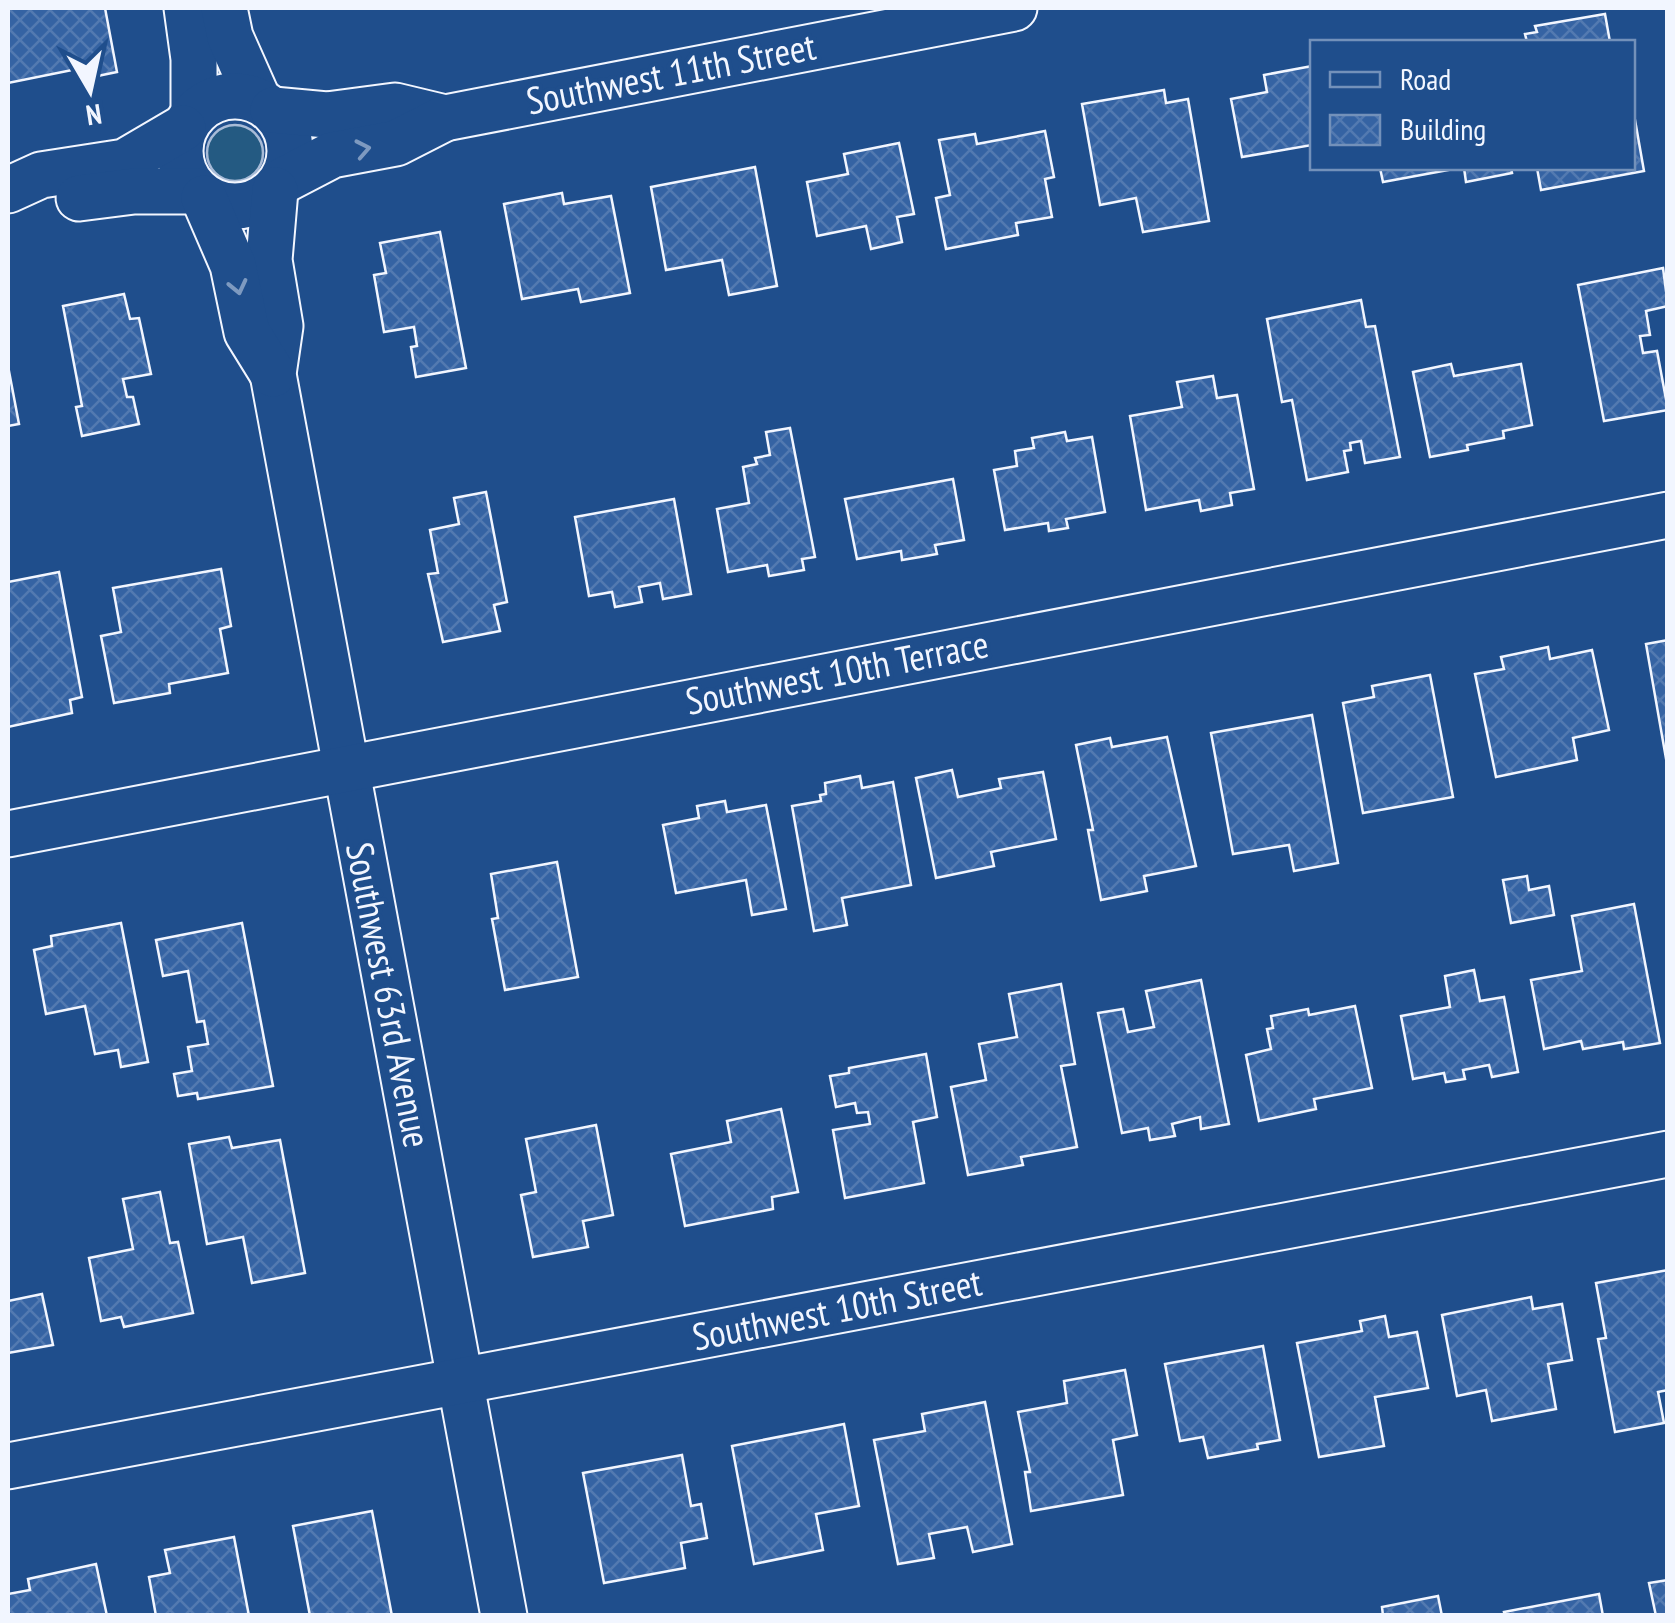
<svg xmlns="http://www.w3.org/2000/svg" width="1675" height="1623" font-family="'PT Sans Narrow',sans-serif">
<style>
.green{fill:#245a82;stroke:#a8bbd7;stroke-width:2.5}
.building{fill:url(#building-cross-hatch);stroke:#f2f6ff;stroke-width:2.5}
.lines{fill:none;stroke-linecap:round;stroke-linejoin:round}
.street-casing{stroke:#f2f6ff;stroke-width:49}
.street{stroke:#1f4e8c;stroke-width:45}
.oneway{stroke:#7e9ac0}
.labels{text-anchor:middle;stroke-width:8;stroke-linejoin:round;paint-order:stroke}
.street-label{font-size:38px;fill:#f2f6ff;stroke:#1f4e8c}
</style>
<defs>
<pattern id="building-cross-hatch" width="8" height="8" patternUnits="userSpaceOnUse" patternTransform="scale(2.5)"><rect width="8" height="8" fill="#3563a3"/><path d="M0 0l8 8M0 8l8-8" fill="none" stroke="#537ab1"/></pattern>
</defs>
<rect width="100%" height="100%" fill="#1f4e8c"/>
<circle class="green" cx="235" cy="153" r="28"/>
<g class="building">
<path d="M8,8H105L117,72L83,79L82,68L8,83Z"/>
<path d="M1605,14L1610,42H1527L1525,34L1537,32L1535,26Z"/>
<path d="M1312,66V145L1242,157L1231,99L1267,92L1264,75Z"/>
<path d="M1164,90L1166,103L1188,99L1209,221L1143,232L1136,198L1100,205L1082,104Z"/>
<path d="M1635,120L1644,171L1541,190L1537,168H1632V121Z"/>
<path d="M1045,131L1054,177L1045,179L1052,217L1016,223L1018,235L946,249L936,198L950,195L939,140L975,134L977,144Z"/>
<path d="M899,143L914,214L897,217L902,242L871,249L866,226L817,236L807,182L848,174L844,154Z"/>
<path d="M755,167L777,286L729,295L722,260L666,270L651,187Z"/>
<path d="M1380,168H1459L1383,182Z"/>
<path d="M1464,168H1511L1512,173L1466,182Z"/>
<path d="M562,193L564,204L611,196L630,293L581,302L578,289L522,299L504,204Z"/>
<path d="M440,232L466,368L416,377L411,347L417,346L414,327L384,332L374,275L386,273L380,243Z"/>
<path d="M1663,268L1668,306L1646,311L1650,335L1640,336L1643,353L1657,351L1668,410L1604,421L1578,285Z"/>
<path d="M124,294L130,319L139,318L151,374L123,379L127,397H133L139,424L82,436L76,407L82,406L63,306Z"/>
<path d="M1361,300L1366,327L1375,326L1400,457L1365,463L1361,441L1350,443L1351,450L1344,451L1348,472L1307,480L1292,400L1282,402L1267,319Z"/>
<path d="M1451,364L1454,376L1521,364L1532,425L1503,431L1504,438L1467,445L1468,450L1430,457L1413,372Z"/>
<path d="M8,366L19,424L8,426Z"/>
<path d="M1213,376L1217,398L1237,395L1254,489L1230,493L1232,505L1201,511L1199,500L1146,510L1130,416L1182,407L1177,382Z"/>
<path d="M790,428L815,557L802,559L804,570L769,576L767,565L728,572L717,509L749,503L743,467L757,464L755,458L770,455L766,432Z"/>
<path d="M1065,432L1067,441L1092,437L1105,512L1066,519L1068,528L1049,531L1048,523L1005,530L994,470L1017,466L1015,451L1034,448L1032,438Z"/>
<path d="M953,479L964,540L935,545L937,554L920,557L902,560L901,551L857,559L845,499Z"/>
<path d="M486,492L507,602L494,605L500,631L443,642L428,574L438,573L430,530L459,524L454,498Z"/>
<path d="M674,499L691,594L663,599L660,583L639,587L642,602L615,607L612,592L589,596L575,517Z"/>
<path d="M221,569L231,626L220,629L228,673L169,684L170,693L114,703L101,636L121,632L113,588Z"/>
<path d="M59,572L82,697L70,700L72,713L8,727V582Z"/>
<path d="M1668,640V770L1646,644Z"/>
<path d="M1548,647L1550,659L1592,650L1609,730L1573,738L1577,760L1496,777L1475,674L1504,669L1501,657Z"/>
<path d="M1430,675L1453,797L1363,813L1343,703L1374,697L1372,686Z"/>
<path d="M1312,715L1338,863L1294,871L1289,845L1233,854L1211,733Z"/>
<path d="M1167,737L1196,866L1144,876L1147,891L1101,900L1088,830H1093L1076,745L1110,738L1112,747Z"/>
<path d="M952,770L958,797L1001,788L999,779L1043,772L1056,839L991,852L994,866L936,878L916,778Z"/>
<path d="M860,776L862,788L893,782L911,885L842,898L847,925L814,931L792,806L821,801L820,795L826,794L825,783Z"/>
<path d="M725,801L727,812L766,805L786,909L752,915L746,880L676,893L663,825L699,818L697,806Z"/>
<path d="M557,862L578,977L505,990L492,919L498,918L491,874Z"/>
<path d="M1527,876L1529,890L1549,886L1554,915L1511,923L1503,880Z"/>
<path d="M1634,904L1660,1043L1624,1049L1623,1042L1583,1049L1581,1041L1544,1049L1531,980L1582,971L1572,916Z"/>
<path d="M121,923L148,1062L121,1067L118,1050L95,1054L85,1006L46,1014L34,950L52,946L51,936Z"/>
<path d="M242,923L273,1086L198,1099L197,1093L178,1096L174,1074L192,1071L188,1047L208,1044L204,1021L197,1022L188,971L163,976L156,940Z"/>
<path d="M1474,970L1480,1001L1504,997L1518,1072L1492,1077L1489,1065L1463,1070L1465,1079L1446,1082L1444,1073L1413,1079L1401,1016L1450,1007L1445,976Z"/>
<path d="M1201,980L1229,1124L1201,1129L1200,1117L1172,1124L1175,1136L1150,1140L1148,1128L1122,1133L1098,1013L1123,1009L1128,1032L1154,1027L1146,991Z"/>
<path d="M1061,984L1075,1064L1061,1066L1077,1147L1021,1157L1023,1165L968,1175L951,1087L986,1080L979,1044L1017,1037L1009,994Z"/>
<path d="M1355,1006L1372,1088L1314,1099L1316,1109L1259,1121L1246,1055L1271,1049L1267,1029L1273,1028L1271,1016L1308,1009L1309,1015Z"/>
<path d="M926,1054L937,1117L913,1122L924,1183L845,1198L833,1130L870,1124L868,1112L857,1113L855,1103L836,1107L830,1076L849,1073V1068Z"/>
<path d="M781,1109L798,1192L772,1197L773,1209L685,1226L671,1154L731,1142L727,1121Z"/>
<path d="M596,1125L613,1215L583,1221L588,1247L533,1257L521,1195L536,1192L526,1139Z"/>
<path d="M229,1137L232,1148L280,1140L305,1273L252,1283L243,1237L207,1244L189,1144Z"/>
<path d="M160,1192L170,1243L178,1242L193,1313L124,1327L121,1317L101,1321L89,1258L133,1249L123,1199Z"/>
<path d="M1668,1270V1390L1658,1392L1664,1423L1615,1432L1598,1339L1606,1338L1596,1283Z"/>
<path d="M42,1294L53,1345L8,1353V1301Z"/>
<path d="M1531,1297L1533,1309L1562,1304L1572,1360L1548,1364L1556,1409L1492,1421L1486,1390L1457,1396L1442,1315Z"/>
<path d="M1385,1316L1389,1337L1417,1332L1428,1388L1375,1397L1384,1446L1319,1457L1297,1343L1362,1331L1360,1321Z"/>
<path d="M1263,1346L1280,1440L1257,1444L1258,1449L1208,1458L1203,1437L1180,1441L1165,1364Z"/>
<path d="M1125,1370L1137,1435L1113,1440L1123,1495L1031,1511L1025,1472H1030L1018,1412L1067,1403L1064,1381Z"/>
<path d="M985,1402L1012,1544L973,1552L967,1527L929,1534L934,1558L898,1564L874,1440L925,1431L922,1414Z"/>
<path d="M844,1424L859,1506L816,1514L823,1550L754,1564L732,1446Z"/>
<path d="M682,1455L691,1506L701,1504L707,1538L681,1543L685,1568L604,1583L583,1473Z"/>
<path d="M372,1511L392,1616H310L293,1526Z"/>
<path d="M234,1537L249,1616H156L149,1577L170,1573L165,1550Z"/>
<path d="M96,1564L107,1616H8V1594L30,1590L28,1579Z"/>
<path d="M1668,1580V1616H1656L1649,1583Z"/>
<path d="M1599,1594L1603,1616H1505L1504,1612Z"/>
<path d="M1438,1596L1442,1616H1383L1382,1607Z"/>
</g>
<g class="lines">
<defs>
<g id="street">
<path d="M187,8L194,59V113"/>
<path d="M224,8L230,37L258,100"/>
<circle cx="235" cy="151" r="55"/>
<path d="M273,110L327,115L395,106L445,118"/>
<path d="M282,181L332,155L396,143L445,118L1014,8"/>
<path d="M8,190L41,175L125,162L183,128"/>
<path d="M275,190L269,260L280,326L273,374L504,1616"/>
<path d="M79,198L134,191H196"/>
<path d="M204,198L233,265L247,332L273,374"/>
<path d="M8,834L1668,515"/>
<path d="M8,1466L1668,1154"/>
</g>
</defs>
<use href="#street" class="street-casing"/>
<use href="#street" class="street"/>
</g>
<defs><path id="oneway-chevron" d="M-2-3.5L2.5 0L-2 3.5" fill="none" stroke-width="1.6" stroke-linecap="round" stroke-linejoin="round" transform="scale(2.5)"/></defs>
<g class="oneway">
<use href="#oneway-chevron" transform="translate(363 149) rotate(-11)"/>
<use href="#oneway-chevron" transform="translate(238 287) rotate(77)"/>
</g>
<g class="labels">
<g class="street-label">
<text transform="translate(671 74) rotate(-11)" y="13">Southwest 11th Street</text>
<text transform="translate(837 673) rotate(-11)" y="13">Southwest 10th Terrace</text>
<text transform="translate(388 995) rotate(79)" y="13">Southwest 63rd Avenue</text>
<text transform="translate(837 1310) rotate(-11)" y="13">Southwest 10th Street</text>
</g>
</g>
<rect width="1675" height="1623" fill="none" stroke="#f2f6ff" stroke-width="20"/>
<rect x="1310" y="40" width="325" height="130" fill="#1f4e8c" stroke="#7391ba" stroke-width="2.5"/>
<rect x="1330" y="72" width="50" height="15" fill="#1f4e8c" stroke="#7391ba" stroke-width="2.5"/>
<text x="1400" y="90" font-size="30" fill="#f2f6ff">Road</text>
<rect x="1330" y="115" width="50" height="30" fill="url(#building-cross-hatch)" stroke="#7391ba" stroke-width="2.5"/>
<text x="1400" y="140" font-size="30" fill="#f2f6ff">Building</text>
<g transform="translate(90 90) rotate(171)" stroke="#1f4e8c" stroke-width="8" paint-order="stroke">
<path d="M0-8L18 38L0 25L-18 38Z" fill="#f2f6ff"/>
<text y="-15" font-size="28" font-weight="bold" text-anchor="middle" fill="#f2f6ff">N</text>
</g>
</svg>
